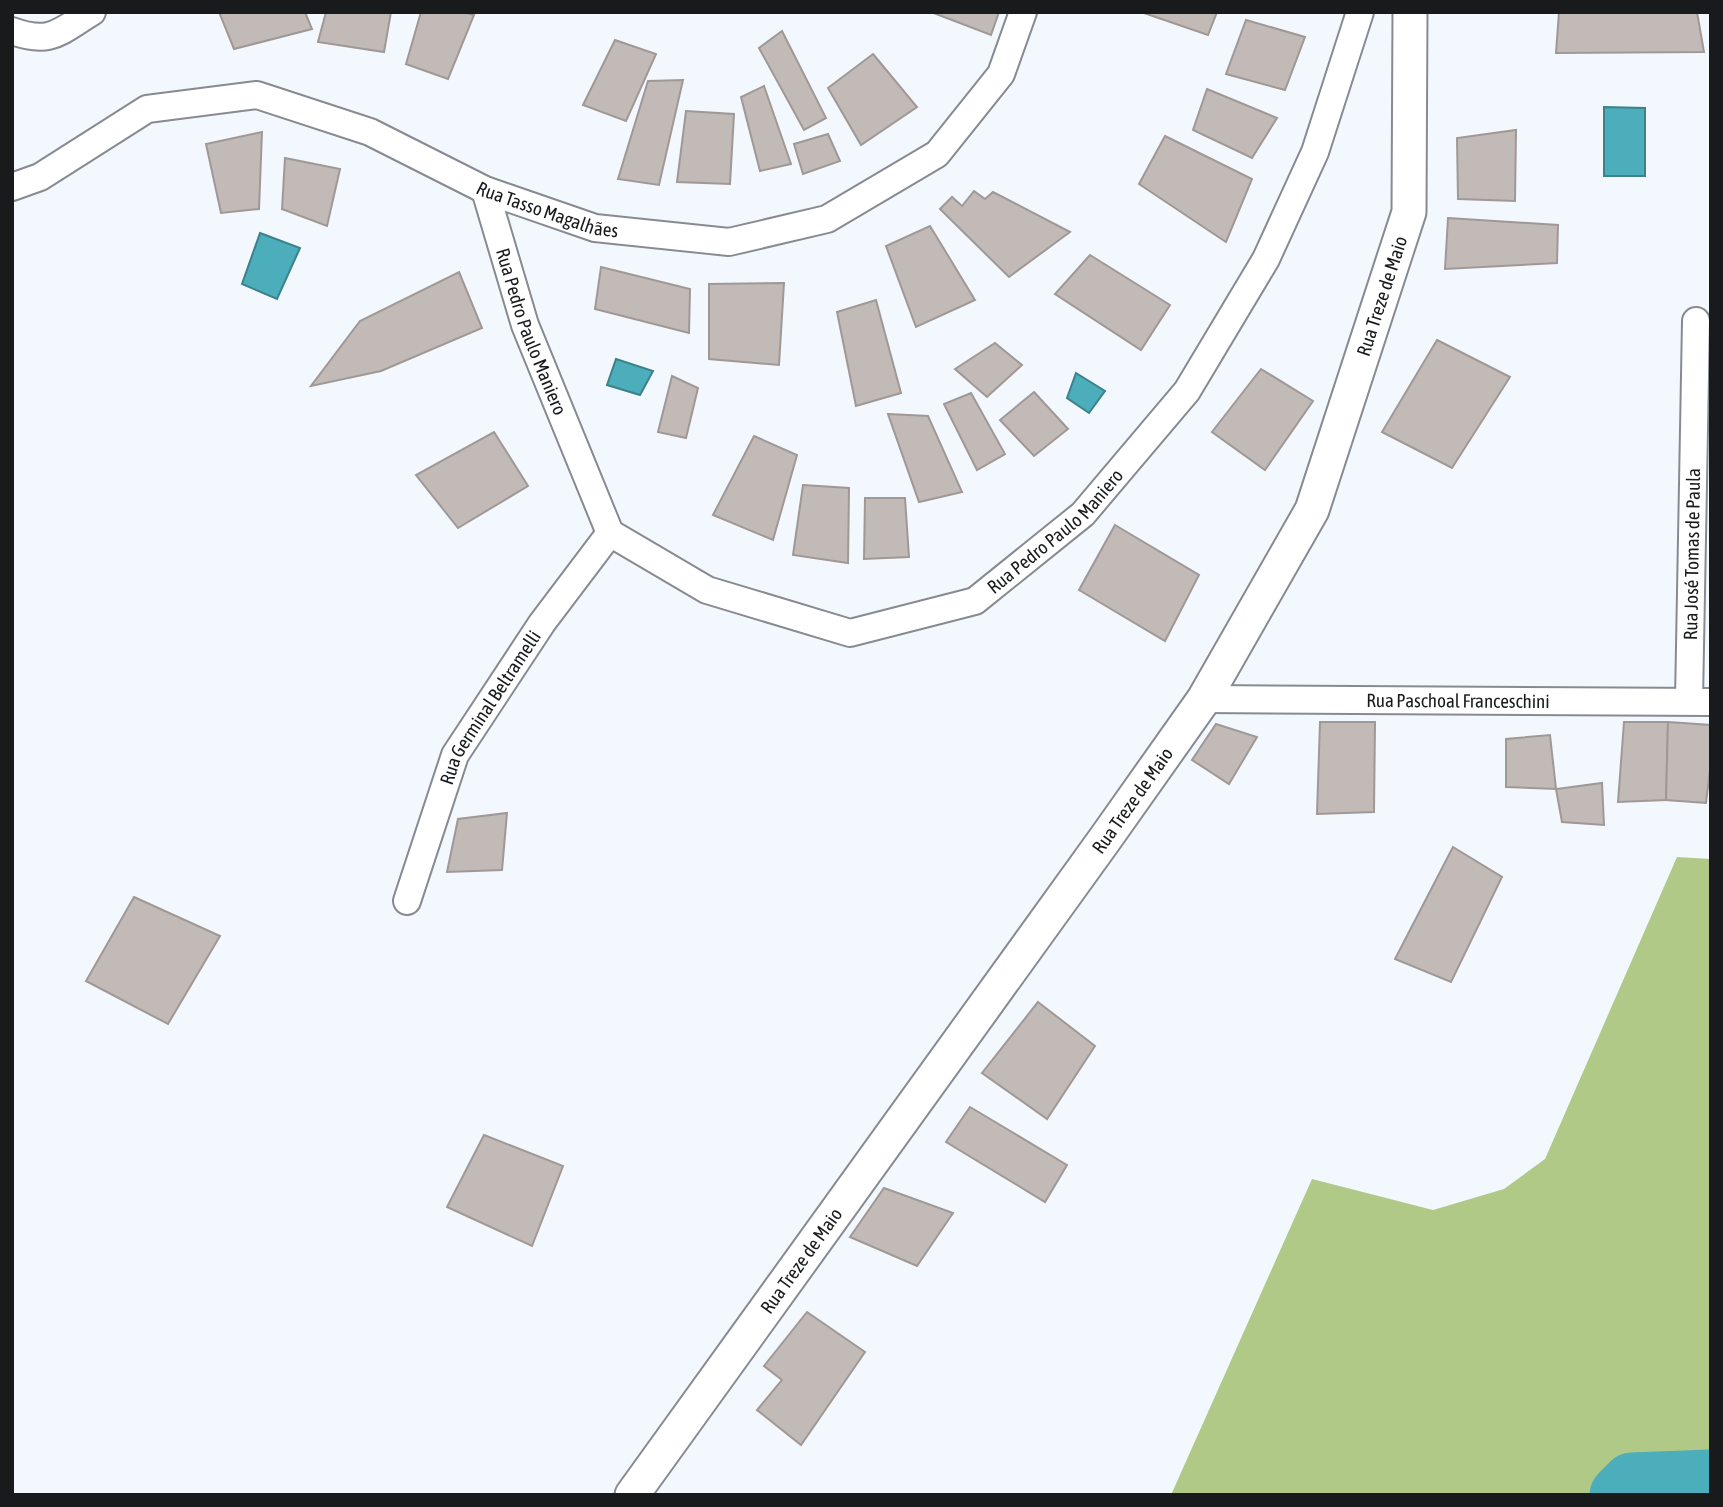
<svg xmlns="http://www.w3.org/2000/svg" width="1723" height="1507" font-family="'Asap Condensed',sans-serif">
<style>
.forest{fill:#b0c987}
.water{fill:#4cadbb;stroke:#3c818b;stroke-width:2}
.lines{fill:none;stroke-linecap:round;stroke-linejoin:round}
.river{stroke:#4cadbb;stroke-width:61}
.building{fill:#c2bab7;stroke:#a09895;stroke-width:2}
.minor-casing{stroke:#878b91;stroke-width:30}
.tertiary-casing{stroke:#878b91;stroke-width:37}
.minor{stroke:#fff;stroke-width:26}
.tertiary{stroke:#fff;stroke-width:33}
.labels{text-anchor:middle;stroke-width:7;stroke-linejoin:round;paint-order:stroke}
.street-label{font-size:19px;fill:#181a1c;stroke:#f2f8fe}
</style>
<rect width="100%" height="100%" fill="#f2f8fe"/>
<path class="forest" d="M1677,857L1711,859V1495H1171L1312,1179L1433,1210L1504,1189L1545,1159Z"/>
<g class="water">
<path d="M1604,107L1645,108V176H1604Z"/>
<path d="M260,233L300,248L277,299L242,284Z"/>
<path d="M616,359L653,371L640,395L607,385Z"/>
<path d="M1076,373L1105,391L1089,413L1067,398Z"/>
</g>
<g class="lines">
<path class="river" d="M1620,1495L1632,1483L1711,1480"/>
</g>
<g class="building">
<path d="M219,12H305L312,29L234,49Z"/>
<path d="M326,12H391L384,52L318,42Z"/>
<path d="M421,12H462L474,15L448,79L406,64Z"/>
<path d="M931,12H999L991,35Z"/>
<path d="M1141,12H1217L1208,35Z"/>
<path d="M1559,12H1697L1704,52L1556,53Z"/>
<path d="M1246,20L1305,37L1285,90L1226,74Z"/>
<path d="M782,31L826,118L804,130L759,48Z"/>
<path d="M615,40L656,54L626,121L583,105Z"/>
<path d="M873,54L917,107L861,145L828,88Z"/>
<path d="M683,80L659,185L618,179L648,81Z"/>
<path d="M764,86L791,164L760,171L741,97Z"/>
<path d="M1207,89L1277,118L1252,158L1193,130Z"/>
<path d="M686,111L734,114L730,184L677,182Z"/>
<path d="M1516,130L1515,201L1458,199L1457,138Z"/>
<path d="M262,132L259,209L221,213L206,144Z"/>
<path d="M828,134L840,161L803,174L794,144Z"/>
<path d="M1165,136L1252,179L1226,242L1139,184Z"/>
<path d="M285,158L340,169L327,226L282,209Z"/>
<path d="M974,191L985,199L993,192L1070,232L1009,277L940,209L952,197L962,206Z"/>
<path d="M1448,218L1558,225L1557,263L1445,269Z"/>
<path d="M930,226L975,300L916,327L886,246Z"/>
<path d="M1090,255L1170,305L1141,350L1055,294Z"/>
<path d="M601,267L690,289L689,333L595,309Z"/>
<path d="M459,272L482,328L381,371L311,386L360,321Z"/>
<path d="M784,283L779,365L709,359V284Z"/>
<path d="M876,300L901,393L856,406L837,312Z"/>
<path d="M1437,340L1510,377L1452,468L1382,432Z"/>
<path d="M995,343L1022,365L987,397L955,369Z"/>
<path d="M1261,369L1313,401L1265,470L1212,432Z"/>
<path d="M672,376L698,388L686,438L658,432Z"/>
<path d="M1034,392L1068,429L1034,456L1000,420Z"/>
<path d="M971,393L1005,454L977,470L944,404Z"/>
<path d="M888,414L928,416L962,492L919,502Z"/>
<path d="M494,432L528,486L458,528L416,475Z"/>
<path d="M754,436L797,455L773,540L713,515Z"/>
<path d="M803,485L849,488L848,563L793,555Z"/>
<path d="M865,498H905L909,557L864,559Z"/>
<path d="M1115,525L1199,575L1165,641L1079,590Z"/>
<path d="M1320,722H1375L1374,812L1317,814Z"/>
<path d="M1624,722H1668L1666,800L1618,802Z"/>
<path d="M1668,722L1711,725V762L1706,803L1666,800Z"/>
<path d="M1216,724L1257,737L1229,784L1192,760Z"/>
<path d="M1550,735L1556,789L1506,787V739Z"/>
<path d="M1602,783L1604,825L1562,822L1556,789Z"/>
<path d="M507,813L502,870L447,872L458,819Z"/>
<path d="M1453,847L1502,877L1451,982L1395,959Z"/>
<path d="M134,897L220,936L168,1024L86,981Z"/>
<path d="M1038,1002L1095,1046L1047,1119L982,1073Z"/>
<path d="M970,1107L1067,1165L1045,1202L946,1142Z"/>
<path d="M484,1135L563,1166L532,1246L447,1207Z"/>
<path d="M884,1188L953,1213L917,1266L850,1237Z"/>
<path d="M807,1312L865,1352L801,1445L757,1410L782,1380L764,1366Z"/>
</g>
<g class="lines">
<defs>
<g id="minor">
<path d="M12,31C51,45 59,32 92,12"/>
<path id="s1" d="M12,187L40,177L147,109L257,95L370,132L485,190L595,228L729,242L827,219L937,154L1001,74L1023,12"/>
<path id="s2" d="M485,190L525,325L610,533L707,590L850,633L975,601L1083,514L1187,391L1266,259L1315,152L1360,12"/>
<path id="s3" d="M1204,699L1711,702"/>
<path id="s4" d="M1689,701L1696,321"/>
<path id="s5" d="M407,901L455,755L542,623L610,533"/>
</g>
<g id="tertiary">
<path id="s6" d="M632,1495L1105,839L1204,699L1312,510L1409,212L1410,12"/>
</g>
</defs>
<use href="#minor" class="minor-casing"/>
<use href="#tertiary" class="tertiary-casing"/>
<use href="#minor" class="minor"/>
<use href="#tertiary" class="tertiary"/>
</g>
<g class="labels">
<g class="street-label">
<text dy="7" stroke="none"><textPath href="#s1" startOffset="581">Rua Tasso Magalhães</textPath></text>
<text dy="7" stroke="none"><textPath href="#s6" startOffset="1423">Rua Treze de Maio</textPath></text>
<text dy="7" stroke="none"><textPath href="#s2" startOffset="149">Rua Pedro Paulo Maniero</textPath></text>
<text dy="7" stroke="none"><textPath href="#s2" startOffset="863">Rua Pedro Paulo Maniero</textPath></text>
<text dy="7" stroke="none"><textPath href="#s4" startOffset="147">Rua José Tomas de Paula</textPath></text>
<text dy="7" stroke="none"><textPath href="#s3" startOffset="254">Rua Paschoal Franceschini</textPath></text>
<text dy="7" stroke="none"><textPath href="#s5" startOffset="212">Rua Germinal Beltramelli</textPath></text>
<text dy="7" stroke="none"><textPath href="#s6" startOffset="856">Rua Treze de Maio</textPath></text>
<text dy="7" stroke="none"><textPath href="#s6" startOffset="289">Rua Treze de Maio</textPath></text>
</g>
</g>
<rect width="1723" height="1507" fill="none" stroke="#181a1c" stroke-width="28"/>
</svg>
